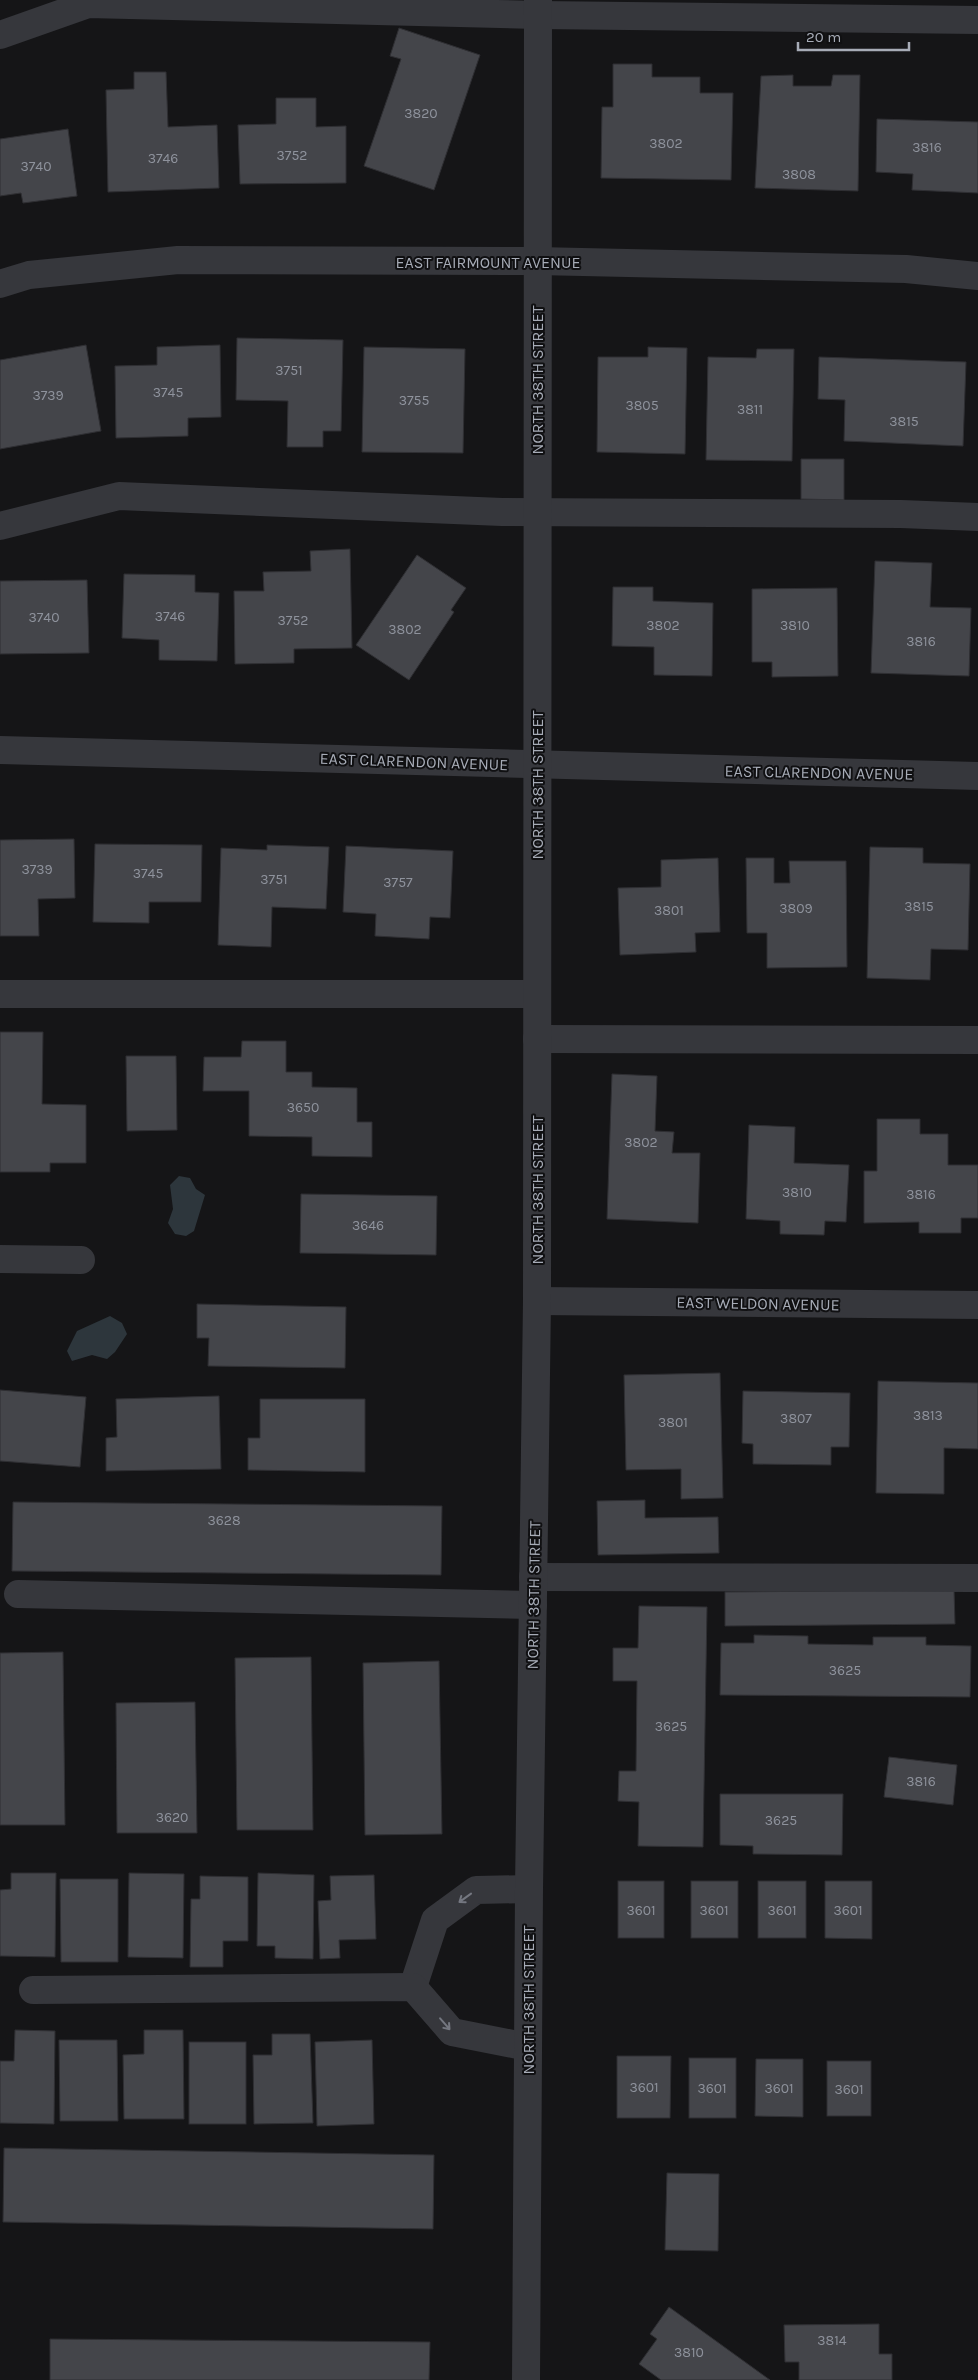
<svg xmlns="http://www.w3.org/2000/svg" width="978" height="2380" font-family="Karla,sans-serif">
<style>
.water{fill:#2d363c}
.building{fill:#44454a;stroke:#2f2f33}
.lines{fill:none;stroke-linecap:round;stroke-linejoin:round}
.minor{stroke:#36373c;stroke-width:28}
.oneway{stroke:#747780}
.labels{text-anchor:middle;stroke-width:4;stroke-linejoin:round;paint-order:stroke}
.number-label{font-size:14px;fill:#8e929c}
.street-label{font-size:16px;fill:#a7acb7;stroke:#101012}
</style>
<rect width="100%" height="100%" fill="#151517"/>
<g class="water">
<path d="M179,1176L190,1178L196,1189L205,1195L194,1231L186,1236L175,1234L168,1223L173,1209L170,1185Z"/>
<path d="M110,1316L122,1323L127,1334L115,1352L107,1359L92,1355L72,1361L67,1351L77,1331Z"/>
</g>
<g class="building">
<path d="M399,28L480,55L434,190L364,166L401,59L390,56Z"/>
<path d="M613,64H652V77H700V93H733L731,180L601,178L602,107H613Z"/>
<path d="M134,72H166L168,127L217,125L219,188L108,192L106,90L134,89Z"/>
<path d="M793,75V86H831L833,75H860L858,191L755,188L761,76Z"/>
<path d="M276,98H316V127L346,126V183L240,184L238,125L276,124Z"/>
<path d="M877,119L978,122V193L912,190L913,174L876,172Z"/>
<path d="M68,129L77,196L23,203L21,193L0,196V139Z"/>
<path d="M237,338L343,340L341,431H323V447H287L288,401L236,400Z"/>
<path d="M86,345L101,431L0,449V360Z"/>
<path d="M220,345L221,417L188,418V436L116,438L115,366L157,365V347Z"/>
<path d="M364,347L465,349L463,453L362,452Z"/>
<path d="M648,347L687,348L685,454L597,452L598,357H648Z"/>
<path d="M757,349H794L792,461L706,460L708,357L756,358Z"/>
<path d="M819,357L966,362L963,446L844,441L845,400L818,399Z"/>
<path d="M801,459H844V500L801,499Z"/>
<path d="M350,549L352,648L294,649V663L235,664L234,591H264L263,572L311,571L310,551Z"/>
<path d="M417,555L466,588L451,610L454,612L409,680L356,645Z"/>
<path d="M875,561L932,563L930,607L971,608L969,676L871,673Z"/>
<path d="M124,574L195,575V592L219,593L217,661L159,660V640L122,638Z"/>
<path d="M87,580L89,653L0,654V581Z"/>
<path d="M613,587H653V601L713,603L712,676L654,675V647L612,646Z"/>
<path d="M837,588L838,676L772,677V662H752V589Z"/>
<path d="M74,839L75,898L38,899L39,936H0V840Z"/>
<path d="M95,844L202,845L201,902H149V923L93,922Z"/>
<path d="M267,845L329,847L326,909L272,907L271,947L218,945L221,848L267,850Z"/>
<path d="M346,846L453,851L450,918L430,917L429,939L375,936L376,914L343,912Z"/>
<path d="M870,847L923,848V863L970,864L968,950L931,949L930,980L867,978Z"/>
<path d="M718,858L720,932L695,933L696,952L620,955L618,888L661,887V860Z"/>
<path d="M746,858H774V883H790L789,861H846L847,967L767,968V933H747Z"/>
<path d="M0,1032H43L42,1104L86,1105V1163H50V1172H0Z"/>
<path d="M242,1041H286V1072H312V1087L357,1088V1122H372V1157L312,1156V1137L249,1136V1091H203L204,1057H241Z"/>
<path d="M126,1056H176L177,1130L127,1131Z"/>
<path d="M612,1074L657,1076L655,1131L674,1132L672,1153H700L698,1223L607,1219Z"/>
<path d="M877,1119H920V1134H948V1165H978V1218H961V1233H919V1222L864,1223V1171H877Z"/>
<path d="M749,1125L795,1127L794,1163L849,1165L846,1222L825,1221L824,1235L780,1234V1221L746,1219Z"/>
<path d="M301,1194L437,1196L436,1255L300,1253Z"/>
<path d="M197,1304L346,1307L345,1368L208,1366L209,1338H197Z"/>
<path d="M720,1373L723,1498L681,1499V1469L626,1470L624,1375Z"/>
<path d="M878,1381L978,1383V1449L944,1448V1494L876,1493Z"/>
<path d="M0,1390L86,1397L80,1467L0,1461Z"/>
<path d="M743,1391L850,1393L849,1447H831V1465L753,1464V1444L742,1443Z"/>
<path d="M219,1396L221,1469L106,1471V1438L117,1437L116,1399Z"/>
<path d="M260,1399H365V1472L248,1470V1438H260Z"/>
<path d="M645,1500V1518L718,1517L719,1553L598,1555L597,1501Z"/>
<path d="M13,1502L442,1506L441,1575L12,1571Z"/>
<path d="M954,1590L955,1624L725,1626V1592Z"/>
<path d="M639,1606L707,1607L703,1847L638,1846L639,1802L618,1801L619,1771H636L637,1681H613V1648H638Z"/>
<path d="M754,1635L808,1636V1644L873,1645V1637H926V1645L971,1646L970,1697L720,1695L721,1643H754Z"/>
<path d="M63,1652L65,1825H0V1653Z"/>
<path d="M311,1657L313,1830H237L235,1658Z"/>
<path d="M439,1661L442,1834L365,1835L363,1663Z"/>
<path d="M195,1702L197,1833H117L116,1703Z"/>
<path d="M889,1757L957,1765L953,1805L884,1797Z"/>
<path d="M720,1794H843L842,1855L753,1854V1846L720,1845Z"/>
<path d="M11,1873H56L55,1957L0,1956V1890L11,1889Z"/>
<path d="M129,1873L184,1874L183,1958L128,1957Z"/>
<path d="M258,1873L314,1875L313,1959L275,1958V1946H257Z"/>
<path d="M374,1875L376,1939L339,1940L340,1958L320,1959L318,1901L331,1900L330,1876Z"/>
<path d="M200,1876L248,1877V1941H223V1967H190L191,1899H200Z"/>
<path d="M60,1879H118V1962H61Z"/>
<rect x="618" y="1881" width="46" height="57"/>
<rect x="691" y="1881" width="47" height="57"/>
<rect x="758" y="1881" width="48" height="57"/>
<path d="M825,1881H872V1939L825,1938Z"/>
<path d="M15,2030L55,2031L54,2124L0,2123V2061H14Z"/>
<path d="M144,2030H183L184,2119H124L123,2055L144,2054Z"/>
<path d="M272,2034H310L313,2123L254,2124L253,2055H272Z"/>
<path d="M59,2040H117L118,2121H60Z"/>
<path d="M372,2040L374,2124L317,2126L315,2042Z"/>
<rect x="189" y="2042" width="57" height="82"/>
<path d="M617,2056H671L670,2118H617Z"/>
<rect x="689" y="2058" width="47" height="60"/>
<path d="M756,2059H803V2117L755,2116Z"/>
<rect x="827" y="2061" width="44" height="55"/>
<path d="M4,2148L434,2155L433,2229L3,2222Z"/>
<path d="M667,2173L719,2174L718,2251L665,2250Z"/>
<path d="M669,2307L770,2380H661L639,2364L657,2339L650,2334Z"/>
<path d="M879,2324V2354H892V2380H799V2362H785L784,2325Z"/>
<path d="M50,2339L430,2342L429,2380H50Z"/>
</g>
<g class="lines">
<g class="minor">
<path d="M0,35L88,4L538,15L978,20"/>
<path d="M0,284L29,275L178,260L537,261L906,269L978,276"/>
<path d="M0,526L119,496L502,512L901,514L978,517"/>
<path d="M0,750L978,776"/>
<path d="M0,994H537"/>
<path d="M537,1039L978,1040"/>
<path d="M0,1259L81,1260"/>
<path d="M537,1301L978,1305"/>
<path d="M533,1577L978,1578"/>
<path d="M18,1594L533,1605"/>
<path d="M413,1987L435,1920L476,1890L529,1889"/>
<path d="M33,1990L413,1987L452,2032L528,2047"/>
<path d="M526,2380L529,1889L537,1301L538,0"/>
</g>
</g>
<defs><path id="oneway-shaft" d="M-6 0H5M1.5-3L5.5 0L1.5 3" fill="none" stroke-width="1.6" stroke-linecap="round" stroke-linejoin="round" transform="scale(1.25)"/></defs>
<g class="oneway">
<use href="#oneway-shaft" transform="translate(465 1898) rotate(144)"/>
<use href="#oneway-shaft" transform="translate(445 2024) rotate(49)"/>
</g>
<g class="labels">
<g class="number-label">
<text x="421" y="118">3820</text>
<text x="666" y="148">3802</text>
<text x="927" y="152">3816</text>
<text x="292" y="160">3752</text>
<text x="163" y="163">3746</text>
<text x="36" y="171">3740</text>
<text x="799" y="179">3808</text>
<text x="289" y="375">3751</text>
<text x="168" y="397">3745</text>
<text x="48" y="400">3739</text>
<text x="414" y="405">3755</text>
<text x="642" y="410">3805</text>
<text x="750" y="414">3811</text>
<text x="904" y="426">3815</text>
<text x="170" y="621">3746</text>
<text x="44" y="622">3740</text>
<text x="293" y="625">3752</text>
<text x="663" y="630">3802</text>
<text x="795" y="630">3810</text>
<text x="405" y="634">3802</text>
<text x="921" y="646">3816</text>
<text x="37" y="874">3739</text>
<text x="148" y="878">3745</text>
<text x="274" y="884">3751</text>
<text x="398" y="887">3757</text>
<text x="919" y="911">3815</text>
<text x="796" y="913">3809</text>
<text x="669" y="915">3801</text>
<text x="303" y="1112">3650</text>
<text x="641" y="1147">3802</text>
<text x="797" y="1197">3810</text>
<text x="921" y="1199">3816</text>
<text x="368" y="1230">3646</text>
<text x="928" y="1420">3813</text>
<text x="796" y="1423">3807</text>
<text x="673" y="1427">3801</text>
<text x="224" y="1525">3628</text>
<text x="845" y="1675">3625</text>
<text x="671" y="1731">3625</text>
<text x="921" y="1786">3816</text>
<text x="172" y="1822">3620</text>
<text x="781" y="1825">3625</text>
<text x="641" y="1915">3601</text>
<text x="714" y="1915">3601</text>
<text x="782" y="1915">3601</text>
<text x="848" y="1915">3601</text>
<text x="644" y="2092">3601</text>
<text x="712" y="2093">3601</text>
<text x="779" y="2093">3601</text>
<text x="849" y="2094">3601</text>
<text x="832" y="2345">3814</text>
<text x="689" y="2357">3810</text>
</g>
<g class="street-label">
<text x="488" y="268">EAST FAIRMOUNT AVENUE</text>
<text transform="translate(537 380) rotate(-90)" y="6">NORTH 38TH STREET</text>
<text transform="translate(414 761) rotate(2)" y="6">EAST CLARENDON AVENUE</text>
<text transform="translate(819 772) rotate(1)" y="6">EAST CLARENDON AVENUE</text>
<text transform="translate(537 785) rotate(-90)" y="6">NORTH 38TH STREET</text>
<text transform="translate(537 1190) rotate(-90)" y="6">NORTH 38TH STREET</text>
<text transform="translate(758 1303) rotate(1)" y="6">EAST WELDON AVENUE</text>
<text transform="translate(533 1595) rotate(-89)" y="6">NORTH 38TH STREET</text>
<text transform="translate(528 2000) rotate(-90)" y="6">NORTH 38TH STREET</text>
</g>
</g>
<path d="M798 42v8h111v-8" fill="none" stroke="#a7acb7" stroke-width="2.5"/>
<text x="806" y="42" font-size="15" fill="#a7acb7" stroke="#101012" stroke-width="4" paint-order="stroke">20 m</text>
</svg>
